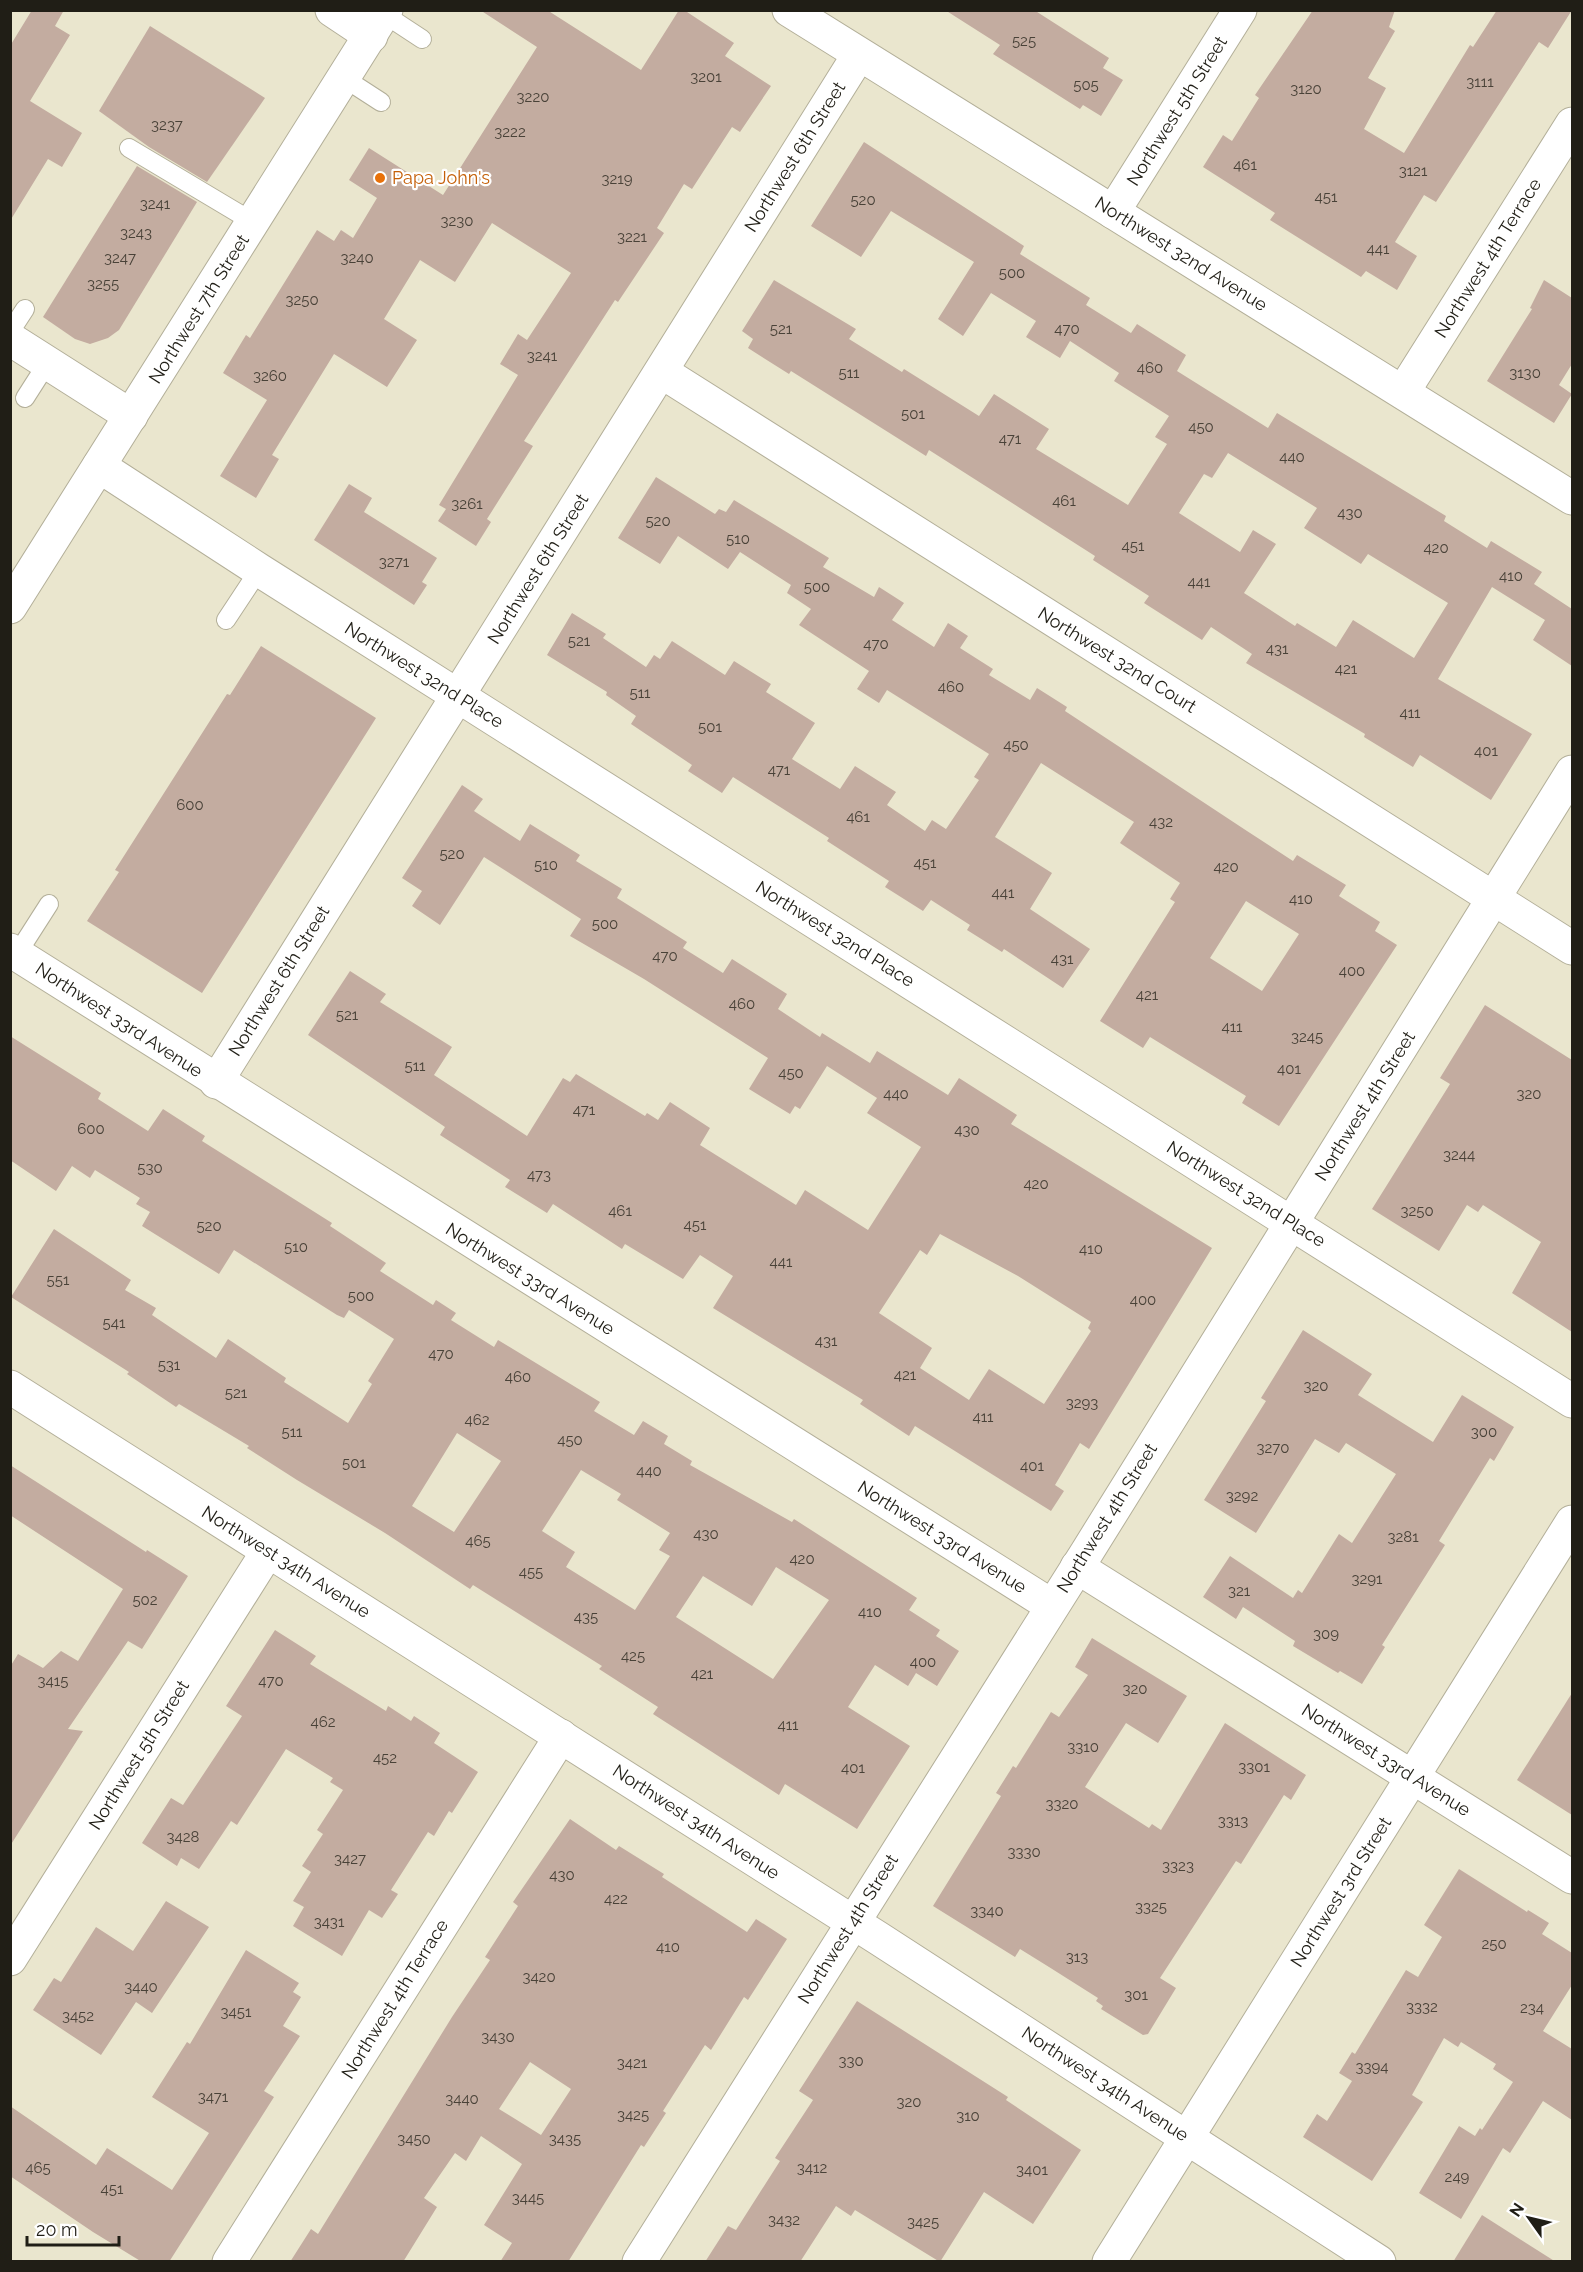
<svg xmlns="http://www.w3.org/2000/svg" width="1583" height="2272" font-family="Raleway,sans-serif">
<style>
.building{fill:#c3aca0;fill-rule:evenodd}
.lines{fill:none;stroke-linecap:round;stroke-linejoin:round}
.lane-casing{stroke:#b3af99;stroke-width:20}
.street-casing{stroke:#b3af99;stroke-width:35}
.secondary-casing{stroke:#b3af99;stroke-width:35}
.lane{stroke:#fff;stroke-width:18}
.street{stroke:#fff;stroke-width:33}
.secondary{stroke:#fff;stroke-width:33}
.food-dot{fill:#e8710a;stroke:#fff;stroke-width:2}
.labels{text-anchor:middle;stroke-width:4.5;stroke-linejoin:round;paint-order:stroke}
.number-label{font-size:15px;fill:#494238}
.street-label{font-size:18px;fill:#201e16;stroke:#fff}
.food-label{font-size:18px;fill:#c56008;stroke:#fff;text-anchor:start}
</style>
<rect width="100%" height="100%" fill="#eae6ce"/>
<g class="building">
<path d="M32,10H64L55,26L70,35L30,101L82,133L62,167L48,159L10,221V46Z"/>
<path d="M480,10H547L641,70L679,10H684L734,43L725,56L771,86L740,132L732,127L692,189L684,184L657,228L664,233L618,302L615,300L524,441L533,446L487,519L491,522L476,546L438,521L446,509L439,505L518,375L500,364L518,334L527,340L571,273L492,223L455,282L420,260L384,319L417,340L387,387L334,354L272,455L279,459L256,498L220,476L267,400L223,373L246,335L250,338L317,230L334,241L341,230L353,238L377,198L349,180L369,148L443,195L537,47Z"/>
<path d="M945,10H1034L1109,58L1103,68L1123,80L1101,116L1083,105L1080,109L993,54L1000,45Z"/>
<path d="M1313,10H1395L1389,27L1395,31L1368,78L1386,88L1364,129L1404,153L1470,45L1473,47L1497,10H1572L1548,48L1539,42L1436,202L1424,195L1395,242L1417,256L1397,290L1366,271L1361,277L1270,220L1275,213L1203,167L1223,135L1232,141L1259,98L1255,95Z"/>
<path d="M150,26L265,98L207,182L149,147L99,111Z"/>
<path d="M864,142L1024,246L1020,254L1090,298L1086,305L1131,333L1137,324L1186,355L1177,371L1268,428L1277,413L1446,516L1444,521L1487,548L1491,541L1542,572L1534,584L1572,609V666L1533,640L1545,620L1492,587L1438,679L1532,734L1491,800L1420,755L1413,767L1364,737L1365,734L1246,663L1252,654L1211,627L1202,640L1144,603L1149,596L1093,560L1095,556L929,450L926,456L791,371L789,374L748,348L753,339L742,331L774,280L856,329L849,339L902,372L904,369L979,416L994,394L1049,429L1036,449L1128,505L1167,444L1155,437L1169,416L1114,381L1119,373L1070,341L1060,358L1026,337L1036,321L991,293L963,336L938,319L974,262L891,211L861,257L811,226ZM1228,453L1317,508L1304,528L1361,564L1368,554L1448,603L1414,658L1353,620L1336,647L1297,623L1295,626L1244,593L1276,544L1253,530L1240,552L1179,513L1204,474L1212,478Z"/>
<path d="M137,166L197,202L119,330L108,338L90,344L75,339L43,317Z"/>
<path d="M1544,280L1572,298V364L1559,385L1572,394L1554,423L1487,381L1532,309L1530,308Z"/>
<path d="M656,477L715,514L719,509L726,512L734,500L829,558L823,567L874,597L879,587L904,603L892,620L934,647L948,623L968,636L960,648L993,669L989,675L1030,700L1037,688L1067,707L1065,711L1247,831L1293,861L1297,855L1346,885L1339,896L1380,922L1375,931L1397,945L1279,1126L1242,1103L1246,1096L1150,1037L1143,1048L1100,1021L1175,902L1170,899L1180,883L1120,843L1134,822L1041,763L995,837L1052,873L1030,909L1090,949L1063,988L1004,949L1002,952L967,930L970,925L931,900L923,911L885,887L889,881L827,841L829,838L733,777L722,793L688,771L692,765L631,724L636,716L606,695L607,692L547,655L572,613L606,634L603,638L646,667L654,655L660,659L672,641L725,675L734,661L771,684L766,692L815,723L792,759L840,789L855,766L896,792L887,805L925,831L932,820L946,829L979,780L974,777L989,754L887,690L879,703L857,689L869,671L799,625L811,609L787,593L791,585L740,552L728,569L678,536L660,564L618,538ZM1246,901L1299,934L1262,991L1210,958Z"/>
<path d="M349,484L372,498L364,512L437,558L422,582L427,585L414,605L314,540Z"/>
<path d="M261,646L376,718L202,993L87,921L119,872L115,870L227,694L230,695Z"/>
<path d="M462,785L483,799L474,811L520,841L530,824L580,855L576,861L622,889L617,898L687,942L683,948L723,973L732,959L787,994L778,1009L820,1037L822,1033L870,1063L877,1051L948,1095L959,1078L1017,1115L1011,1124L1212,1248L1089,1449L1080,1443L1055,1485L1064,1491L1051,1511L915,1426L909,1436L860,1404L863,1400L713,1308L733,1276L700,1255L683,1279L625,1244L622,1249L553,1204L547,1213L505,1187L510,1180L440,1135L445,1127L308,1035L350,971L386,994L380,1002L452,1047L434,1075L527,1136L563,1078L570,1082L576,1074L645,1116L647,1113L658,1120L670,1102L710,1128L700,1145L796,1205L805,1190L868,1230L921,1147L867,1113L877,1098L827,1066L800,1109L795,1106L790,1114L749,1089L768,1058L644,979L570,936L581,919L484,857L440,925L412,906L422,891L402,878ZM940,1234L1018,1276L1091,1322L1088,1328L1091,1331L1044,1404L989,1369L969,1400L920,1368L932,1348L879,1313L920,1250L927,1255Z"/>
<path d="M1485,1005L1572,1060V1332L1512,1293L1541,1242L1483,1205L1478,1212L1467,1205L1439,1251L1372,1209L1450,1084L1440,1078Z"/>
<path d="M10,1036L101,1093L98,1099L148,1131L163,1109L205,1136L202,1141L332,1223L330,1226L386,1263L380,1271L433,1305L436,1300L456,1313L451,1320L494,1347L498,1340L600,1402L594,1411L634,1435L643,1421L668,1436L664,1444L692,1461L690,1465L792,1522L794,1519L917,1598L909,1610L940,1630L936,1636L959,1651L937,1686L916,1673L908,1686L875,1665L848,1707L910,1746L857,1829L785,1784L779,1795L653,1714L658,1707L599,1669L602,1666L473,1585L470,1589L385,1533L297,1480L247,1448L249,1446L179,1404L176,1407L127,1374L129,1372L11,1297L54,1229L131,1280L125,1290L156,1308L152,1315L216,1358L228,1339L286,1378L284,1382L348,1423L372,1384L368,1381L394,1339L349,1310L344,1318L337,1315L234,1250L219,1274L142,1226L150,1212L136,1204L140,1198L95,1170L90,1178L72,1166L56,1191L10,1160ZM457,1433L501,1461L454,1532L412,1506ZM581,1470L621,1494L617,1500L670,1533L659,1550L670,1556L635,1610L566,1567L575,1552L542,1531ZM776,1567L829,1600L773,1679L676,1617L703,1576L752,1606Z"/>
<path d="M1303,1330L1372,1374L1358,1395L1433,1442L1462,1395L1514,1427L1494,1461L1490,1458L1439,1541L1445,1545L1382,1645L1385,1647L1362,1684L1340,1671L1338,1673L1293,1646L1295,1641L1243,1607L1236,1619L1203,1597L1230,1556L1293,1598L1298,1590L1302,1593L1339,1534L1352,1543L1396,1474L1346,1443L1339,1453L1315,1439L1256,1533L1204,1500L1266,1401L1261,1398Z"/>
<path d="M10,1465L146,1552L147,1550L188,1576L142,1649L128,1641L68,1729L83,1731L10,1846V1667L18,1654L43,1668L61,1651L78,1661L123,1589L10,1515Z"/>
<path d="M275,1630L316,1656L310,1664L386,1711L388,1706L411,1721L414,1716L440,1733L434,1743L478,1772L452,1813L449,1811L434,1836L428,1832L391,1890L398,1894L382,1918L369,1910L342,1956L293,1926L304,1907L293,1901L311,1872L302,1866L323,1834L317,1830L343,1790L330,1782L333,1778L286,1749L237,1825L231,1821L199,1869L181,1858L177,1866L142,1843L171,1798L183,1805L242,1716L226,1706Z"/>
<path d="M1092,1638L1187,1696L1158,1743L1126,1723L1085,1787L1149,1828L1152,1824L1161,1830L1225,1723L1306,1775L1291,1800L1284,1795L1241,1864L1236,1861L1160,1978L1176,1988L1148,2034L1143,2035L1101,2009L1103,2006L1096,2001L1098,1998L1049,1967L1020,1949L1015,1957L933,1906L1001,1796L996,1793L1013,1766L1016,1768L1051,1712L1059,1717L1088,1675L1075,1667Z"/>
<path d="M1572,1693V1815L1517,1780Z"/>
<path d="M570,1819L616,1850L619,1846L664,1874L662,1877L747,1932L756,1919L787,1939L748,2000L744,1997L711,2050L705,2045L663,2111L666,2113L644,2147L641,2145L568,2262H500L512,2243L484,2225L522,2164L481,2136L466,2161L455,2153L424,2198L437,2207L403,2262H290L311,2229L318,2234L452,2017L490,1960L485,1957L518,1906L513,1902ZM530,2062L571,2089L541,2135L499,2109Z"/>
<path d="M1459,1869L1527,1912L1528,1910L1549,1923L1542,1934L1572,1953V1985L1543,2031L1572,2049V2120L1543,2101L1510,2153L1503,2148L1461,2219L1419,2193L1459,2126L1475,2136L1480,2128L1482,2130L1513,2082L1493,2069L1496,2064L1461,2042L1458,2047L1444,2038L1412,2095L1423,2102L1372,2181L1303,2137L1317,2114L1327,2121L1352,2081L1339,2073L1352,2052L1355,2054L1406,1970L1418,1977L1442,1937L1424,1925Z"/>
<path d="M166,1901L209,1927L152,2013L136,2002L101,2055L33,2010L54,1978L61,1982L96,1927L133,1951Z"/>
<path d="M246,1950L299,1983L293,1992L301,1997L283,2026L300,2036L264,2091L274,2097L169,2262H142L93,2232L10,2176V2106L96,2165L107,2148L172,2190L209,2133L152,2097L187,2042L190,2044Z"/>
<path d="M857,2001L1008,2097L1006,2100L1081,2150L1033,2224L984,2192L940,2262L855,2210L851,2216L836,2206L800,2262H705L728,2226L736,2230L780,2161L775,2158L813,2100L799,2091Z"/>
<path d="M1482,2215L1556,2262H1453Z"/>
</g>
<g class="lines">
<defs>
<g id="lane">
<path d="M384,14L422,39"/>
<path d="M344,78L381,102"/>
<path d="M129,148L253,222"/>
<path d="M10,332L25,309"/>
<path d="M25,398L48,362"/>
<path d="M226,620L259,570"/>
<path d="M17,954L49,904"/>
</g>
<g id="street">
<path d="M332,10L371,36"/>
<path d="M789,10L1572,498"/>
<path d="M1113,212L1240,10"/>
<path d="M10,339L131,416"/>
<path d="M662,372L1572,948"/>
<path d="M1403,392L1572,124"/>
<path d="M99,466L259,570L1572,1401"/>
<path d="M10,950L1052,1606"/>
<path d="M216,1082L858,56"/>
<path d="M10,1387L878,1938L1379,2262"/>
<path d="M1077,1567L1572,1877"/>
<path d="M10,1959L268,1551"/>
<path d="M229,2262L561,1736"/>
<path d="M639,2262L1087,1552L1572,772"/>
<path d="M1109,2262L1572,1522"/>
</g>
<path id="secondary" d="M10,607L386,10"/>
</defs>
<use href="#lane" class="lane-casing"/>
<use href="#street" class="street-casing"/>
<use href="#secondary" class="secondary-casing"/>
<use href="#lane" class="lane"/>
<use href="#street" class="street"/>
<use href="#secondary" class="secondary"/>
</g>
<circle class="food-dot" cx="380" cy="178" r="6"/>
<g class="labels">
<g class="number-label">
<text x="1024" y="46">525</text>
<text x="706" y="82">3201</text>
<text x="1480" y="87">3111</text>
<text x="1086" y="90">505</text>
<text x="1306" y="94">3120</text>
<text x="533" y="102">3220</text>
<text x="167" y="130">3237</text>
<text x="510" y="137">3222</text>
<text x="1245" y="170">461</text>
<text x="1413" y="176">3121</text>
<text x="617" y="184">3219</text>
<text x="1326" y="202">451</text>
<text x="863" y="205">520</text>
<text x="155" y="209">3241</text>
<text x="457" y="226">3230</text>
<text x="136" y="238">3243</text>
<text x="632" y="242">3221</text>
<text x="1378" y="254">441</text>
<text x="120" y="263">3247</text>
<text x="357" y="263">3240</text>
<text x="1012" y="278">500</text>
<text x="103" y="289">3255</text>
<text x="302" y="305">3250</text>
<text x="781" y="334">521</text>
<text x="1067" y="334">470</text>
<text x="542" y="361">3241</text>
<text x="1150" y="373">460</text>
<text x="849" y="378">511</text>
<text x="1525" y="378">3130</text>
<text x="270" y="381">3260</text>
<text x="913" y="419">501</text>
<text x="1201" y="432">450</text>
<text x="1010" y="444">471</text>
<text x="1292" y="462">440</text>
<text x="1064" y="506">461</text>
<text x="467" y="509">3261</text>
<text x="1350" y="518">430</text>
<text x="658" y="526">520</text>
<text x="738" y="544">510</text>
<text x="1133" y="551">451</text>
<text x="1436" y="553">420</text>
<text x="394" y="567">3271</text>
<text x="1511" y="581">410</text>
<text x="1199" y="587">441</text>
<text x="817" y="592">500</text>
<text x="579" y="646">521</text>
<text x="876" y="649">470</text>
<text x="1277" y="654">431</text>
<text x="1346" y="674">421</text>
<text x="951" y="692">460</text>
<text x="640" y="698">511</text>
<text x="1410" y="718">411</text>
<text x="710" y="732">501</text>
<text x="1016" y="750">450</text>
<text x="1486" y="756">401</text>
<text x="779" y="775">471</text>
<text x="190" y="810">600</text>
<text x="858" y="822">461</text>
<text x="1161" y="827">432</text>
<text x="452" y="859">520</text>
<text x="925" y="868">451</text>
<text x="546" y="870">510</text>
<text x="1226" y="872">420</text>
<text x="1003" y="898">441</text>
<text x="1301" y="904">410</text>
<text x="605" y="929">500</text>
<text x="665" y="961">470</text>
<text x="1062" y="964">431</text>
<text x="1352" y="976">400</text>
<text x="1147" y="1000">421</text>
<text x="742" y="1009">460</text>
<text x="347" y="1020">521</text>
<text x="1232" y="1032">411</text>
<text x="1307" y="1042">3245</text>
<text x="415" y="1071">511</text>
<text x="1289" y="1074">401</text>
<text x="791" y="1078">450</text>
<text x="896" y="1099">440</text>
<text x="1529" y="1099">320</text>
<text x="584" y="1115">471</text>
<text x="91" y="1134">600</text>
<text x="967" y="1135">430</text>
<text x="1459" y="1160">3244</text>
<text x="150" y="1173">530</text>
<text x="539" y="1180">473</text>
<text x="1036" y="1189">420</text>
<text x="620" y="1216">461</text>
<text x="1417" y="1216">3250</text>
<text x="695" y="1230">451</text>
<text x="209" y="1231">520</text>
<text x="296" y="1252">510</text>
<text x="1091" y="1254">410</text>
<text x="781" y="1267">441</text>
<text x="58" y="1285">551</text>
<text x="361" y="1301">500</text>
<text x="1143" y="1305">400</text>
<text x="114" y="1328">541</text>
<text x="826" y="1346">431</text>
<text x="441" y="1359">470</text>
<text x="169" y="1370">531</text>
<text x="905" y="1380">421</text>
<text x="518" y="1382">460</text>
<text x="1316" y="1391">320</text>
<text x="236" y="1398">521</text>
<text x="1082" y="1408">3293</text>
<text x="983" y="1422">411</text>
<text x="477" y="1425">462</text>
<text x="292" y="1437">511</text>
<text x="1484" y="1437">300</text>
<text x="570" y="1445">450</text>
<text x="1273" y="1453">3270</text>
<text x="354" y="1468">501</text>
<text x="1032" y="1471">401</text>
<text x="649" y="1476">440</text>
<text x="1242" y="1501">3292</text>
<text x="706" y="1539">430</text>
<text x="1403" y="1542">3281</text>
<text x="478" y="1546">465</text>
<text x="802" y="1564">420</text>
<text x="531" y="1577">455</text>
<text x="1367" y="1584">3291</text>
<text x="1239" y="1596">321</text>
<text x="145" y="1605">502</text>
<text x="870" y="1617">410</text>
<text x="586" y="1622">435</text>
<text x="1326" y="1639">309</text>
<text x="633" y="1661">425</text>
<text x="923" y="1667">400</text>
<text x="702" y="1679">421</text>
<text x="53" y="1686">3415</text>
<text x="271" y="1686">470</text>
<text x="1135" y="1694">320</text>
<text x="323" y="1727">462</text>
<text x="788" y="1730">411</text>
<text x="1083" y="1752">3310</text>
<text x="385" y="1763">452</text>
<text x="1254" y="1772">3301</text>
<text x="853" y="1773">401</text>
<text x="1062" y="1809">3320</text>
<text x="1233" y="1826">3313</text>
<text x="183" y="1842">3428</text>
<text x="1024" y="1857">3330</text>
<text x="350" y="1864">3427</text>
<text x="1178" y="1871">3323</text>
<text x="562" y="1880">430</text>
<text x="616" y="1904">422</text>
<text x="1151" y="1912">3325</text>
<text x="987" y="1916">3340</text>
<text x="329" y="1927">3431</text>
<text x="1494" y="1949">250</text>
<text x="668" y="1952">410</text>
<text x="1077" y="1962">313</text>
<text x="539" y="1982">3420</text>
<text x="141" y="1992">3440</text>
<text x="1136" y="2000">301</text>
<text x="1422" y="2012">3332</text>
<text x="1532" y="2013">234</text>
<text x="236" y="2017">3451</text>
<text x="78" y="2021">3452</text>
<text x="498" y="2042">3430</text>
<text x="851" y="2066">330</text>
<text x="632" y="2068">3421</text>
<text x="1372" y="2072">3394</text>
<text x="213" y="2102">3471</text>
<text x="462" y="2104">3440</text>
<text x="909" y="2107">320</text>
<text x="633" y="2120">3425</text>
<text x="968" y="2121">310</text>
<text x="414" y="2144">3450</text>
<text x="565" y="2144">3435</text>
<text x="38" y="2173">465</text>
<text x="812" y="2173">3412</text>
<text x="1032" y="2175">3401</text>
<text x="1457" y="2182">249</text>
<text x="112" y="2194">451</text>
<text x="528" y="2203">3445</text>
<text x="784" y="2225">3432</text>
<text x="923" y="2227">3425</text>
</g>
<g class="street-label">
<text transform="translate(1177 111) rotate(-58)" y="6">Northwest 5th Street</text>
<text transform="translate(795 157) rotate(-58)" y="6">Northwest 6th Street</text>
<text transform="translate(1181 254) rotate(32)" y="6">Northwest 32nd Avenue</text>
<text transform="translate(1488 258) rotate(-58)" y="6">Northwest 4th Terrace</text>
<text transform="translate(199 309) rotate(-58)" y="6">Northwest 7th Street</text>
<text transform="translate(538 569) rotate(-58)" y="6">Northwest 6th Street</text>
<text transform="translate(1117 660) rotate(32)" y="6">Northwest 32nd Court</text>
<text transform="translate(424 675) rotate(32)" y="6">Northwest 32nd Place</text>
<text transform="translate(835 934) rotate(32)" y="6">Northwest 32nd Place</text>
<text transform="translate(279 981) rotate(-58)" y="6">Northwest 6th Street</text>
<text transform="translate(119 1020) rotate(33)" y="6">Northwest 33rd Avenue</text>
<text transform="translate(1365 1106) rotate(-58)" y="6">Northwest 4th Street</text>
<text transform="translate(1246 1194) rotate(32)" y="6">Northwest 32nd Place</text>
<text transform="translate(530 1279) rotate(32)" y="6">Northwest 33rd Avenue</text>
<text transform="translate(1107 1518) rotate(-58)" y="6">Northwest 4th Street</text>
<text transform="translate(942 1537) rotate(32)" y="6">Northwest 33rd Avenue</text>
<text transform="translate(286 1562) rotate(32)" y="6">Northwest 34th Avenue</text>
<text transform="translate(139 1755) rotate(-58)" y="6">Northwest 5th Street</text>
<text transform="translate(1386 1760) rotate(32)" y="6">Northwest 33rd Avenue</text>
<text transform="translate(696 1822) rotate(33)" y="6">Northwest 34th Avenue</text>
<text transform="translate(1341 1892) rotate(-58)" y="6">Northwest 3rd Street</text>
<text transform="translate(848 1929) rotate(-58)" y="6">Northwest 4th Street</text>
<text transform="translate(395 1999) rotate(-58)" y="6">Northwest 4th Terrace</text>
<text transform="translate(1105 2084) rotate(33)" y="6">Northwest 34th Avenue</text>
</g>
<g class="food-label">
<text x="392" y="184">Papa John's</text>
</g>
</g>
<rect width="1583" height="2272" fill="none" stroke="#201e16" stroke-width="24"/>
<g transform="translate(1529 2218) rotate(304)" stroke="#ffffff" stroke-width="4.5" paint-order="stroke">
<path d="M0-4.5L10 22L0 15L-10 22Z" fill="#201e16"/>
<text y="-9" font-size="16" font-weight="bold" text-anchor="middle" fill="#201e16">N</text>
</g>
<path d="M27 2236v9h92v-9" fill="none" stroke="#201e16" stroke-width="3"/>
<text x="36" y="2236" font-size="18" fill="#201e16" stroke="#ffffff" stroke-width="4.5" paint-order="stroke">20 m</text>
</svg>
